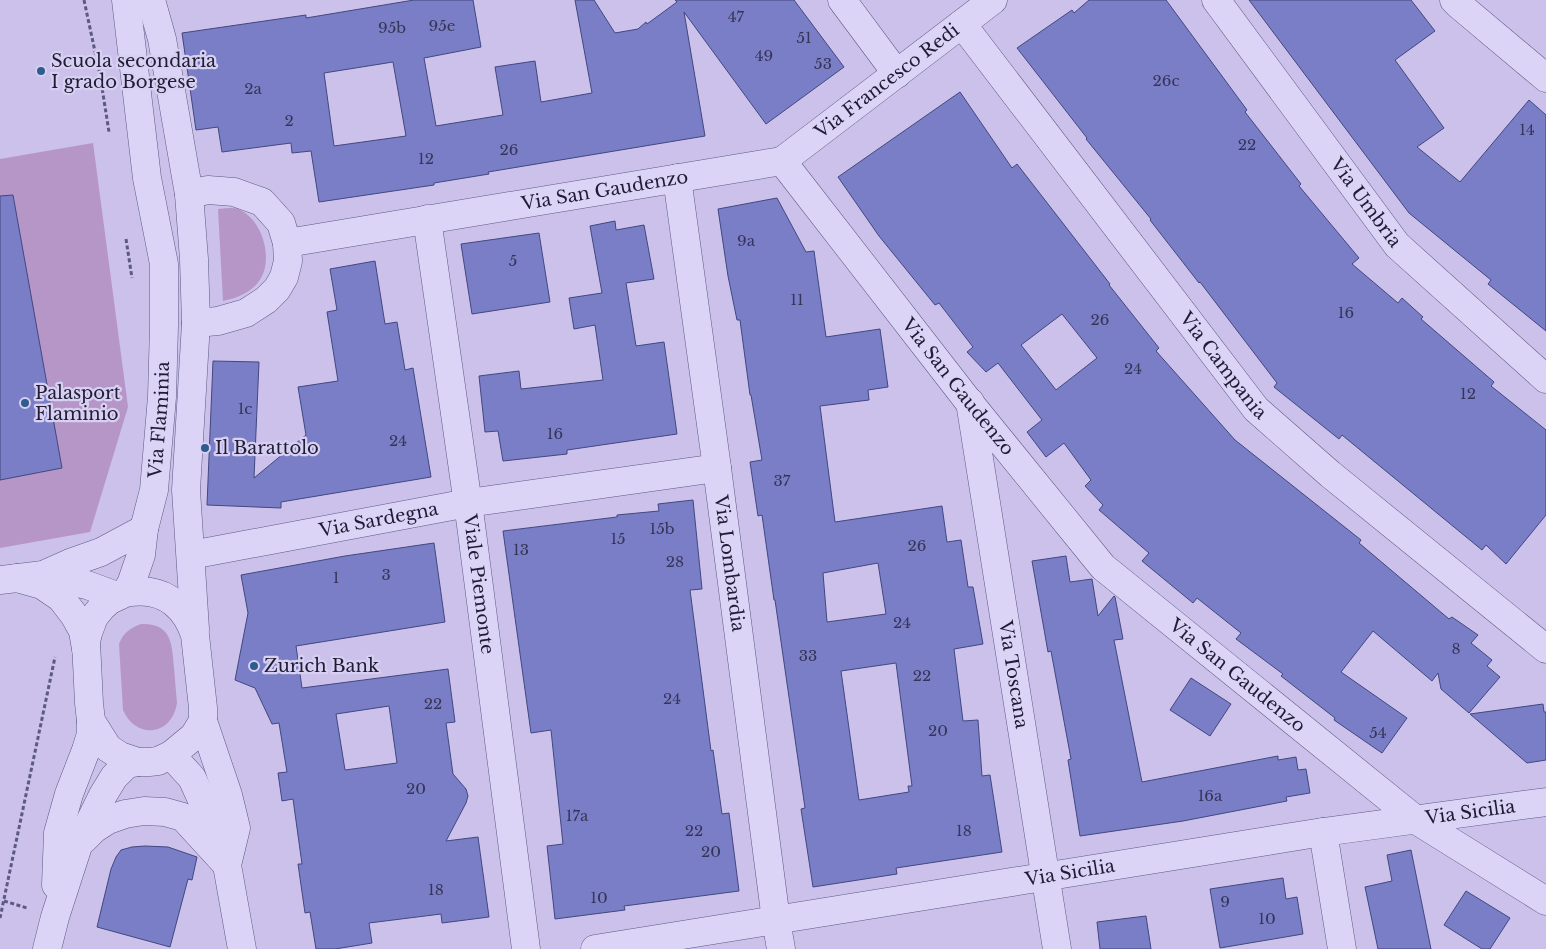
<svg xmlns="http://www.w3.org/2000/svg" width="1546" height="949" font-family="'Libre Baskerville',serif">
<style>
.green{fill:#b696c7}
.building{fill:#7a7ec6;stroke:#424780;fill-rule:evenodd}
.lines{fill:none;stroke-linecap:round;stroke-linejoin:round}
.minor-casing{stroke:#5c5a82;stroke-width:29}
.path{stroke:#5c5a82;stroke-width:3;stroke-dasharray:4 2.5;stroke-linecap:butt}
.minor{stroke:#dbd4f6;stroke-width:28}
.poi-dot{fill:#2e5c8d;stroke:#d8d0f2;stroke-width:2}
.labels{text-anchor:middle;stroke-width:4.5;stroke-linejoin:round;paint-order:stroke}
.number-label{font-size:15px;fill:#353558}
.poi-label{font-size:18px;fill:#1e1d33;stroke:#d8d0f2;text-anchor:start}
.street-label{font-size:18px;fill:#1e1d33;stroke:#d8d0f2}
</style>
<rect width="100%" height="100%" fill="#cbc1ea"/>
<g class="green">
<path d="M93,143L128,407L90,532L0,548V159Z"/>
<path d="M229,208C233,208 237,208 240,210C262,220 273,257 261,278C253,292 238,298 223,301L218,209Z"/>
<path d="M141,624C172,623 172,644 174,668C175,680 176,692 177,703C172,736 136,740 123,710L119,644C123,633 130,628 141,624Z"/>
</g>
<g class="building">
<path d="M414,0H473L481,47L424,58L436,126L503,115L495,67L535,61L541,102L592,93L575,0H594L615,33L638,29L646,22L647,24L677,2L675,0H794L844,67L766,124L684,12L705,136L488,172L489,174L434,183V185L319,202L311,151L292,153L291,143L222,152L218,127L196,130L182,33L306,15V18ZM393,62L406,136L334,146L324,73Z"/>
<path d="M1089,0H1166L1247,110L1245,112L1301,184L1299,186L1359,258L1352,264L1398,303L1402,298L1423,317L1421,319L1494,382L1491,386L1546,430V515L1506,564L1486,545L1482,550L1342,435L1339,439L1274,387L1277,383L1200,282L1199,283L1150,220L1151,219L1086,139L1087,138L1017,48L1072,10L1074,13Z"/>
<path d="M1249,0H1411L1435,31L1395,60L1444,128L1417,147L1460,182L1529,100L1546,115V331L1488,284L1491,280L1409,213Z"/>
<path d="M960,92L1012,168L1017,164L1110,284L1109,285L1159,348L1156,351L1235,440L1361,540L1359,543L1449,619L1452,617L1478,635L1471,643L1492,660L1487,666L1500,677L1469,713L1441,689L1438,673L1432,681L1373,631L1341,672L1407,718L1382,753L1334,720L1335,718L1281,676L1283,674L1236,639L1241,633L1197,598L1193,603L1142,561L1149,553L1099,510L1103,505L1085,486L1091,480L1064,443L1046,457L1027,432L1042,420L998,363L986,372L967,352L973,347L939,303L935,305L879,236L838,177ZM1062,314L1097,358L1056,390L1021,345Z"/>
<path d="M13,195L62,468L0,480V196Z"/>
<path d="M777,198L806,252L814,251L826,337L880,329L888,387L868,390L869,400L820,406L835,522L942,506L947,542L961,540L968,587H973L983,644L954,649L963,721L978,720L982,776L990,775L1002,852L896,868L897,874L813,887L801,809L805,808L775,600H774L762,515L758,516L750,462L762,460L751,395H750L740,320H737L728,276L718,209ZM878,563L886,614L827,622L823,573ZM896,663L912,786H908L909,792L859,800L841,671Z"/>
<path d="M615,221L616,230L644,225L654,279L626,283L636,346L664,342L677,434L567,450V454L503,461L498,431L485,432L479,376L519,371L521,389L603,380L595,325L574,329L569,298L602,293L590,226Z"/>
<path d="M539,233L550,302L472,314L461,244Z"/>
<path d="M375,261L385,324L397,322L405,370L413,368L431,477L281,502V508L207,505L213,361L259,362L254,478L306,435L298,387L338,381L327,312L337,310L330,269Z"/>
<path d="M693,500L702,589L690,590L711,751L713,750L722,814L729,813L739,891L624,906L625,910L555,919L547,846L563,844L551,730L531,733L503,531L617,517V515L659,511L658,504Z"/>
<path d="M434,543L445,622L296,646L302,688L448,669L455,722L446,723L453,774L466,789L468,796L466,803L446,841L478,837L489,917L442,923L441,914L369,923L372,943L335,949H316L310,912L305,913L298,864H302L293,799L282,801L278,773L287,772L279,723L272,724L255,688L235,680L248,613L241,575L345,556ZM389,706L397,763L345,770L336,714Z"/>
<path d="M1066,556L1070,582L1092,579L1098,616L1114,596L1115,597L1123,639L1114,640L1142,782L1278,756V760L1296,757L1298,770L1306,769L1310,793L1286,797L1287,801L1183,821L1080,836L1068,760L1071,759L1051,651L1048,652L1032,561Z"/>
<path d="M1191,678L1231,704L1210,736L1170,710Z"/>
<path d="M1543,704L1544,712H1546V760L1527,763L1470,714Z"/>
<path d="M145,846L168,847L197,857L192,880L188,879L170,947L97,927L111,869L116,857L121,850L132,847Z"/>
<path d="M1411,850L1431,949H1378L1365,887L1392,881L1387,855Z"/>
<path d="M1283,878L1286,899L1297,897L1303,934L1220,948L1210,889Z"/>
<path d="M1466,891L1510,918L1490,949H1482L1444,925Z"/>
<path d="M1146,916L1151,949H1100L1097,922Z"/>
</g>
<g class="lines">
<defs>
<g id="minor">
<path d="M151,0L162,39L189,194L194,259L196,323L186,490L195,629"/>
<path d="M842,0L897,74"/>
<path id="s1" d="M1216,0L1397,245L1546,379"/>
<path d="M1454,0L1459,5L1546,78"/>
<path id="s2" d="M962,24L1256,409L1330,474L1546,649"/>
<path id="s3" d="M782,161L993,0"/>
<path id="s4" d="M677,178L717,468L776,920L781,949"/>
<path d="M189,194L208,190L234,192L262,202L281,223L287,243L288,261L284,277L277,289L266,300L246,313L218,321L196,323"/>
<path id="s5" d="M427,219L471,525L526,949"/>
<path id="s6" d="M287,243L782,161L969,402L1103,567L1416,820L1546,901"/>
<path id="s7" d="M970,402L1057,949"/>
<path id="s8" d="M191,555L468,503L717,468"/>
<path d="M43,575L87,585L117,596"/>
<path d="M17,578L42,585L61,598L74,615L83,631L86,649"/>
<path d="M0,580L43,575L70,563L101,552L144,529"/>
<path id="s9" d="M125,593C160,586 184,602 195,635L203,708V721L194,736L171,755L158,761L149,762H138L120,756L108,748L91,721L89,703L86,642L88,633L94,617L102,607L110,600L125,593L131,584L141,555L144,529L154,490L162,397L164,326V264L147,178L126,0"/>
<path d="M203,721L228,795L236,828L227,865L242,949"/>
<path d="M171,755L192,778L206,809L212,847"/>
<path d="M1323,832L1342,949"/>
<path d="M84,839L94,829L108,820L125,814L144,811L165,812L183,817L227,865"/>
<path d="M56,885L58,833L69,794L86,750L91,734V721"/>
<path d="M47,949L55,917L78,846L103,795L114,777L127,764L138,762"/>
<path id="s10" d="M595,949L1323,832L1546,802"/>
</g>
</defs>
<use href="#minor" class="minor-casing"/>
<g class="path">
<path d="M84,0L100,75L109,132"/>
<path d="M126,239L132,278"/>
<path d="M4,901L27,908"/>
<path d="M0,918L55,657"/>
</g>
<use href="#minor" class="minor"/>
</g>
<g class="poi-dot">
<circle cx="41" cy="71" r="5"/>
<circle cx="25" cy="403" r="5"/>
<circle cx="205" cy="448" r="5"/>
<circle cx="254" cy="666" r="5"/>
</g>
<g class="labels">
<g class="number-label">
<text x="736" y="22">47</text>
<text x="442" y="31">95e</text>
<text x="392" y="33">95b</text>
<text x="804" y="43">51</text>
<text x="764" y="61">49</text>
<text x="823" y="69">53</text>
<text x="1166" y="86">26c</text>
<text x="253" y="94">2a</text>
<text x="289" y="126">2</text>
<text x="1527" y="135">14</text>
<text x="1247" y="150">22</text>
<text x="509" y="155">26</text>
<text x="426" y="164">12</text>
<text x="746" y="246">9a</text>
<text x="513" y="266">5</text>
<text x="797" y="305">11</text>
<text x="1346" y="318">16</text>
<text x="1100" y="325">26</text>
<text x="1133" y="374">24</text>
<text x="1468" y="399">12</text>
<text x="245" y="414">1c</text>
<text x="555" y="439">16</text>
<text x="398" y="446">24</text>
<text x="782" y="486">37</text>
<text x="662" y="534">15b</text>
<text x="618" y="544">15</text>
<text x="917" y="551">26</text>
<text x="521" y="555">13</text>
<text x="675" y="567">28</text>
<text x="386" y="580">3</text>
<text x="336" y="583">1</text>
<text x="902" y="628">24</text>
<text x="1456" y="654">8</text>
<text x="808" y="661">33</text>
<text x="922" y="681">22</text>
<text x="672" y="704">24</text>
<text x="433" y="709">22</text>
<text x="938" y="736">20</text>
<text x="1378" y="738">54</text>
<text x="416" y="794">20</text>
<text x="1210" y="801">16a</text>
<text x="577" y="821">17a</text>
<text x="694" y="836">22</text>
<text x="964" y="836">18</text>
<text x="711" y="857">20</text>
<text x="436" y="895">18</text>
<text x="599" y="903">10</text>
<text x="1225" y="907">9</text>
<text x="1267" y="924">10</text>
</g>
<g class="poi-label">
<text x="51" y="67">Scuola secondaria<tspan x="51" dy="21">I grado Borgese</tspan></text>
<text x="35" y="399">Palasport<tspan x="35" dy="21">Flaminio</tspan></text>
<text x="215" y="454">Il Barattolo</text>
<text x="264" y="672">Zurich Bank</text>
</g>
<g class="street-label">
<text dy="6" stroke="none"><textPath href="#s3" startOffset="132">Via Francesco Redi</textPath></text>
<text dy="6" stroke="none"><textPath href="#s6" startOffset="322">Via San Gaudenzo</textPath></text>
<text dy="6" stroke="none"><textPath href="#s1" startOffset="252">Via Umbria</textPath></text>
<text dy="6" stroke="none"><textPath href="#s2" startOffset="430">Via Campania</textPath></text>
<text dy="6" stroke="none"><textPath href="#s6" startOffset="788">Via San Gaudenzo</textPath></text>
<text dy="6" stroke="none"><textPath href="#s9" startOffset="648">Via Flaminia</textPath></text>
<text dy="6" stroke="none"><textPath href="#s8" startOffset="191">Via Sardegna</textPath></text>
<text dy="6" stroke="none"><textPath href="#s4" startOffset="389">Via Lombardia</textPath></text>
<text dy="6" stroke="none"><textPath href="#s5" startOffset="369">Viale Piemonte</textPath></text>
<text dy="6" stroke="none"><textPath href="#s7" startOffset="276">Via Toscana</textPath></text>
<text dy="6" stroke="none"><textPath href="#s6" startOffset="1192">Via San Gaudenzo</textPath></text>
<text dy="6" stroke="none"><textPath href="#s10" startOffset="886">Via Sicilia</textPath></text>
<text dy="6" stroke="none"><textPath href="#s10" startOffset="481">Via Sicilia</textPath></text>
</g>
</g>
</svg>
